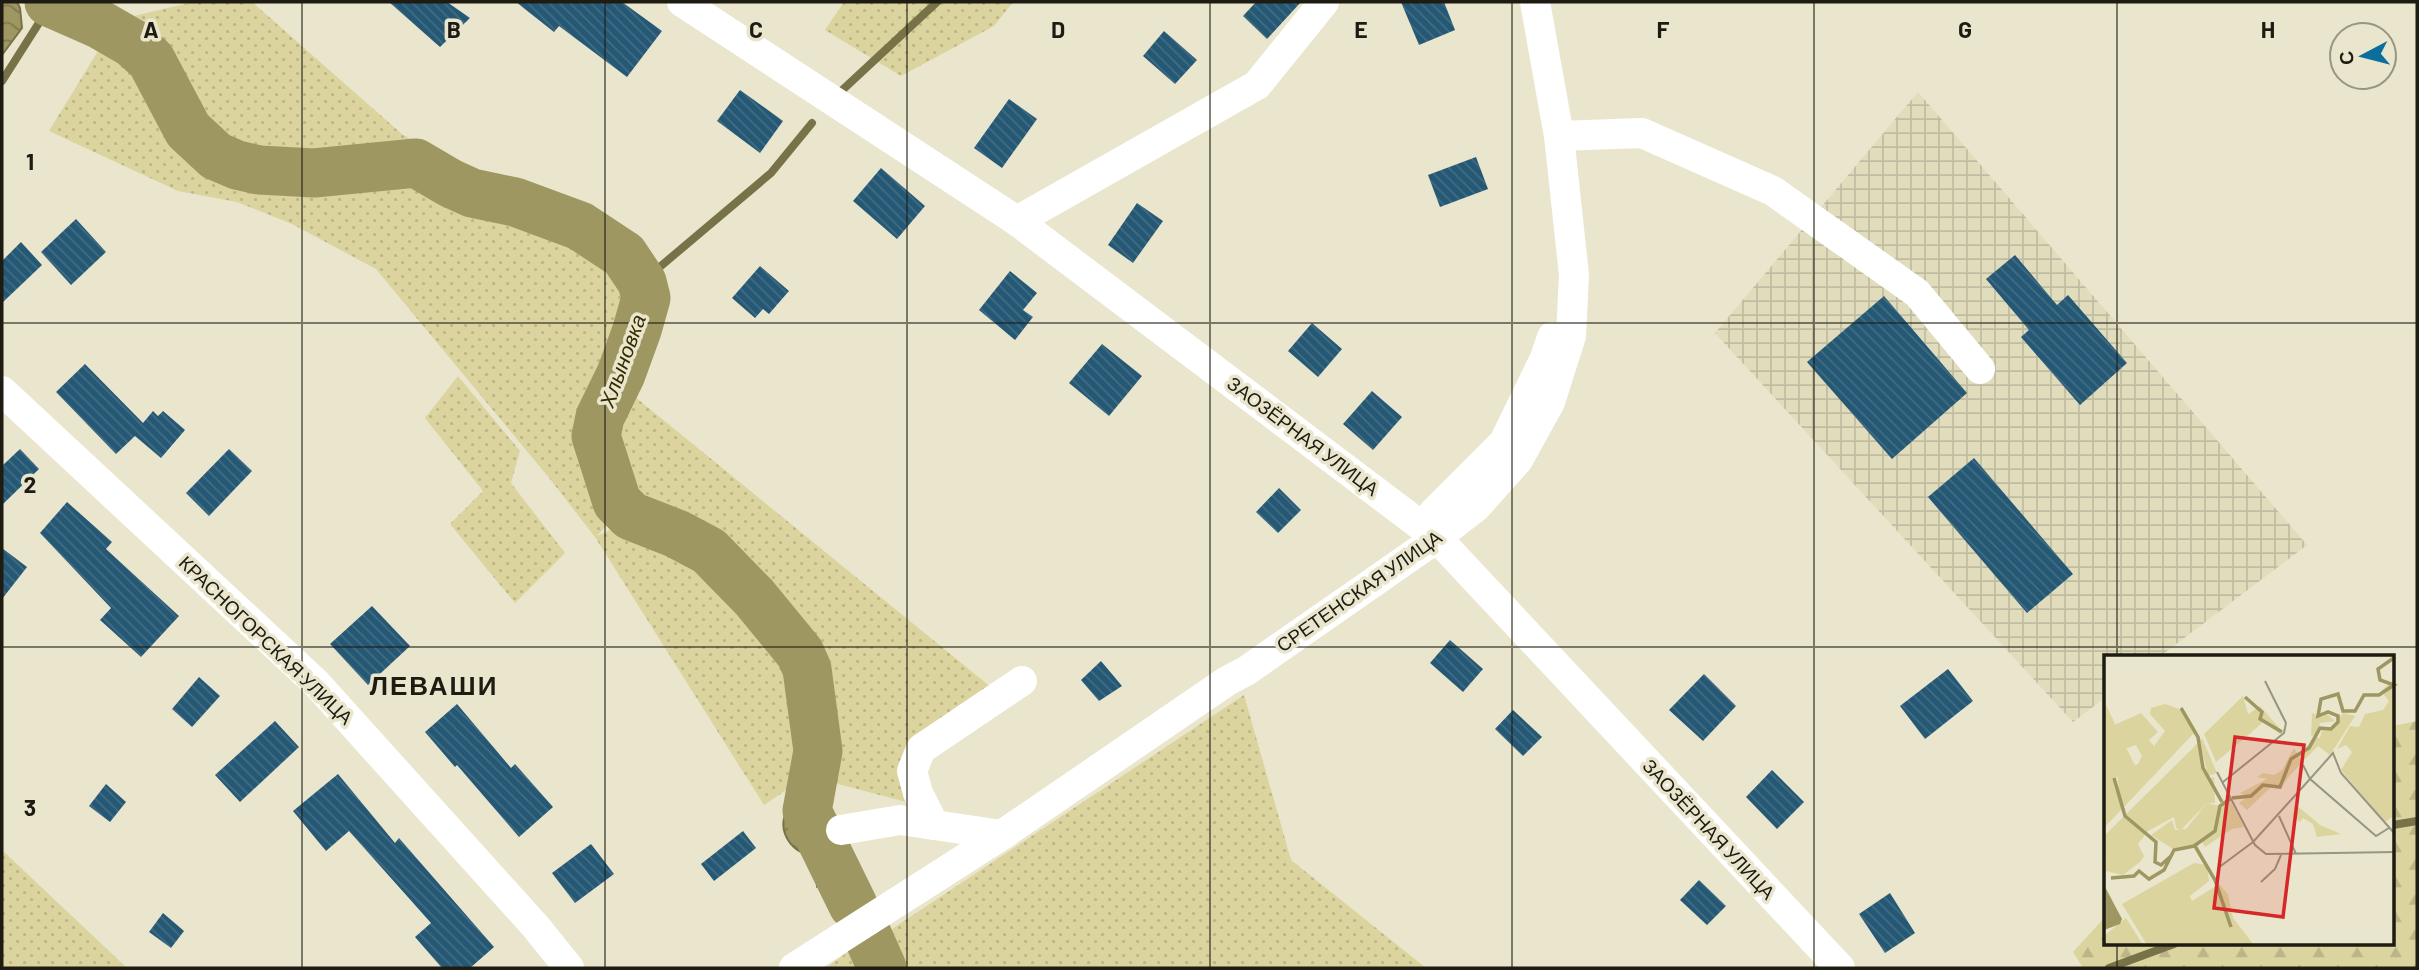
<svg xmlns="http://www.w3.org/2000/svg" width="2419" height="970" font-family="Barlow,sans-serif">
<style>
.industrial{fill:url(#industrial-grid)}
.grass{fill:url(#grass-dots)}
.forest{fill:url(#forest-firs)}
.water{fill:url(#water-waves);stroke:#787249;stroke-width:2}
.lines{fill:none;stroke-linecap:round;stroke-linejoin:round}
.stream{stroke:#787249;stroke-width:8}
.river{stroke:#9f9761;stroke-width:49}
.building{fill:url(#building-back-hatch)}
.minor{stroke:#fff;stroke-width:30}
.grid{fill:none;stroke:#1d1b12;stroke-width:2;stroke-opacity:0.55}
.labels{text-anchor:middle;stroke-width:7;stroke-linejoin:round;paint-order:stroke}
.street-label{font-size:19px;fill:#1d1b12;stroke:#eae6cd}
.water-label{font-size:21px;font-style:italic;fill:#312b00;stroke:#eae6cd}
.district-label{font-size:26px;font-weight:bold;letter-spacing:2px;fill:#1d1b12;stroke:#eae6cd}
.inset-river{fill:none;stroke:#9f9761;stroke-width:3.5}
.inset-road{fill:none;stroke:#989582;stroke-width:2}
.view{fill:#d62828;fill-opacity:0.15;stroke:#d62828;stroke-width:3.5}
.inset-edge{fill:none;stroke:#1d1b12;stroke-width:3.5}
.grid-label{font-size:23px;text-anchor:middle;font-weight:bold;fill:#1d1b12;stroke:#eae6cd;stroke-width:7;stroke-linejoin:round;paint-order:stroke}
</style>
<defs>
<pattern id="industrial-grid" width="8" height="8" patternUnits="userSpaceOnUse" patternTransform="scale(1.75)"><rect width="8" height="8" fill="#e0dcbc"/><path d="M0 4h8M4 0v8" fill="none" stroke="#c0bca1"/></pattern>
<pattern id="grass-dots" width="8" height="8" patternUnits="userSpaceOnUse" patternTransform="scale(1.75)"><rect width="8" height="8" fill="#dbd49e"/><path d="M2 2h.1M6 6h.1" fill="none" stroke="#bcb587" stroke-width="1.8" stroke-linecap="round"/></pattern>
<pattern id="forest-firs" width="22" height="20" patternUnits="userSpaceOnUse" patternTransform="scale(1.75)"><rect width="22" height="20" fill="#dbd49e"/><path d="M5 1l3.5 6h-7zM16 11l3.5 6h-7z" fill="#bcb587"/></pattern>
<pattern id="water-waves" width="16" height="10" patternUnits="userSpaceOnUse" patternTransform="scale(1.75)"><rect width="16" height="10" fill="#9f9761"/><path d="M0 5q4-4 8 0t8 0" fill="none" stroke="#817a4f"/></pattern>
<pattern id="building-back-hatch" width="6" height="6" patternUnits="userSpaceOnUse" patternTransform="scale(1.75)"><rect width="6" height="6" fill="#245875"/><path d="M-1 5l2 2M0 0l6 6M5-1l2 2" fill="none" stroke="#426c82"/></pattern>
</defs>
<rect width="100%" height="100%" fill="#eae6cd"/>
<path class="industrial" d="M1918,92L2307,545L2159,657H2106V697L2073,722L1715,333Z"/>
<g class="grass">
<path d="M193,2H252L403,135L527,197L604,253L634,291L579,430L616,515L597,536L619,526L684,546L724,572L760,616L785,650L804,686V749L807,776L764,805L595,537L550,479L376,269L292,224L237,202L178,191L49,131L117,20Z"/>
<path d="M844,2H1013L994,26L901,76L825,30Z"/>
<path d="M458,376L520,451L511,483L565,553L515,603L450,524L483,491L425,418Z"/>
<path d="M629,392L992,688L921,740L918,805L834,783L807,648L714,542L635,507L613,417Z"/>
<path d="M1244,695L1291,860L1426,968H905L889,931Z"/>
<path d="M2,850L127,968H2Z"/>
<path d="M865,939L874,968H826Z"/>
</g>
<path class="forest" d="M2417,721V968H2083L2073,952L2106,916V944H2393V726Z"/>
<g class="water">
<path d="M2,2H17L20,8L22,28L2,55Z"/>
<path d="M811,793L822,831L832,851L834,869L817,886L815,856C811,855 804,854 799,851C781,840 775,811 800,804L799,794Z"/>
</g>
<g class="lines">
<g class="stream">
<path d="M2,81L51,4"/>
<path d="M837,95L937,2"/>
<path d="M642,282L771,173L812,123"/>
<path d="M2393,825L2417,821"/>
<path d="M2109,968L2174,944"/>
</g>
<g class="river">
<path d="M49,2L99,24L132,43L151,60L188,130L216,156L237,165L259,170L314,173L416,163L450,183L472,193L515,202L580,226L624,255L642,282L646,298L637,330L621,374L600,417L596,436L617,502L631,516L677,534L709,551L754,597L800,653L807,669L818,751L807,811L853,905"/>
<path d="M866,932L882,968"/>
</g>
</g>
<g class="building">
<path d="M389,2H447L470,18L440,47Z"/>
<path d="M516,2H622L662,31L627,77L559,26L554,32Z"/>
<path d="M1256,2H1301L1267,39L1243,16Z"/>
<path d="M1401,2H1444L1455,30L1419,45Z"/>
<path d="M1164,31L1197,60L1175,84L1143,56Z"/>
<path d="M740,90L783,121L760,153L717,121Z"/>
<path d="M1009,99L1037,119L1002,168L974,148Z"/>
<path d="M1476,157L1488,189L1440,207L1428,175Z"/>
<path d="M881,168L925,206L897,239L853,201Z"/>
<path d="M1137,203L1163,221L1133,263L1108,245Z"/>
<path d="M76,219L106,252L71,285L41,252Z"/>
<path d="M21,242L42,265L2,303V261Z"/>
<path d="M2015,255L2057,305L2068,295L2127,363L2080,405L2021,337L2029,330L1986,279Z"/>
<path d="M760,266L789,291L769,314L763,309L755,318L732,298Z"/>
<path d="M1010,271L1037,293L1023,310L1033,317L1015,340L979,310Z"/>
<path d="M1884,296L1967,393L1892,459L1807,362Z"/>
<path d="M1312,323L1342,349L1318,377L1288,351Z"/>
<path d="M1102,344L1142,376L1109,416L1069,383Z"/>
<path d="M85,364L143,423L153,411L158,416L163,411L185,430L161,458L135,436L116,454L56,392Z"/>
<path d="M1372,391L1402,417L1373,450L1343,424Z"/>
<path d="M20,449L39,469L2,505V466Z"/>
<path d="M229,449L252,471L209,516L186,493Z"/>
<path d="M1974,458L2073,574L2027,613L1928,497Z"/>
<path d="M1279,488L1301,510L1278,533L1256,512Z"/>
<path d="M67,502L112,542L106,549L179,616L141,657L100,620L111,608L40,533Z"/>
<path d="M2,548L27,567L2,599Z"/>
<path d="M372,606L410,646L368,685L330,644Z"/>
<path d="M1450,640L1483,669L1463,692L1430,663Z"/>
<path d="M1101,661L1122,686L1099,701L1081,680Z"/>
<path d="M1948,669L1973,701L1925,739L1900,706Z"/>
<path d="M1704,674L1736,706L1703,741L1669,710Z"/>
<path d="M199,677L220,696L192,727L172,709Z"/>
<path d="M457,704L511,768L515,764L553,807L519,837L457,765L455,767L425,732Z"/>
<path d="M1513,710L1542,737L1523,756L1495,729Z"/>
<path d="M275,721L299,747L240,802L215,775Z"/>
<path d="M1772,770L1804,802L1777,829L1746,797Z"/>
<path d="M338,774L395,843L399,838L494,947L470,968H442L415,937L431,923L349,831L326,851L293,811Z"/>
<path d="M106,784L126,802L110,822L89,806Z"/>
<path d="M743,831L756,848L714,881L701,864Z"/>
<path d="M591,844L614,874L575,903L552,873Z"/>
<path d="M1699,880L1726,906L1707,925L1680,900Z"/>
<path d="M1890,893L1915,933L1885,953L1859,914Z"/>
<path d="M163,913L184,931L171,948L149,932Z"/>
</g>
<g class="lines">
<g class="minor">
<path d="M682,2L1017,221L1436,537L1840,968"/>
<path d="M1559,136L1642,133L1773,191L1917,293L1980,369"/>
<path d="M1017,221L1257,85L1324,2"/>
<path d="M2,391L316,683L536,927L569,968"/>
<path d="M1433,513L1504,442L1545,358L1552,337"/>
<path d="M934,825L918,793L912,771L921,749L1022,681"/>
<path d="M841,830L900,820L1002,835"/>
<path d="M794,968L1002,835L1227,681L1246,671L1424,547L1476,507L1518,460L1550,402L1571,336L1574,275L1559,136L1535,2"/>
</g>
</g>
<path class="grid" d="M302,2V968M605,2V968M907,2V968M1210,2V968M1512,2V968M1814,2V968M2117,2V657M2,323H2417M2,647H2417M2117,944V968"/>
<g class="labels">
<g class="street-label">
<text transform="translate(1303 436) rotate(37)" y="7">ЗАОЗЁРНАЯ УЛИЦА</text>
<text transform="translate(1359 591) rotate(-35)" y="7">СРЕТЕНСКАЯ УЛИЦА</text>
<text transform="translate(266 640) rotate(44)" y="7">КРАСНОГОРСКАЯ УЛИЦА</text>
<text transform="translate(1709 829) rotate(47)" y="7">ЗАОЗЁРНАЯ УЛИЦА</text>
</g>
<g class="water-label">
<text transform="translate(623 361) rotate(-70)" y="7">Хлыновка</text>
</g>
<g class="district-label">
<text x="434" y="695">ЛЕВАШИ</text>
</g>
</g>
<g transform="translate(2104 655)">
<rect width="290" height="290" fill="#eae6cd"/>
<path d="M139,41L149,76L112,107L100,79ZM208,58L217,62L223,59L231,66L216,68L213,80L207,81ZM239,58L251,61L226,100L214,91L200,105L199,96L210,82L216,83L218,74L228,75ZM98,83L113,118L104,121L96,86ZM190,93L198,107L177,131L157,130L154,137L159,131L167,132L143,155L135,148L143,142L136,138L163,124L153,122L159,118L170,120L178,115ZM126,145L140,172L128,174L101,192L97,185L111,177L116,154ZM103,148L116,151L111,173L92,189L69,194L47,180L68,165L71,175L82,174ZM191,149L216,170L237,179L213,182L209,169L199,163L196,167L189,161Z" fill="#dbd49e"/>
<path d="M286,28L290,30V161L281,167L237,115L248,97L242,90L233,94L246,71L255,72L261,59L279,55L285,46L277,36ZM61,49L75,54L90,78L0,173L12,157L9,150L15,137L13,116L34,109L38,101L32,90L23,93L6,72L37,58L54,77L45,85L50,91L61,76L46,59L47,53ZM156,51L177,75L176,79L159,67L149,76L143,60ZM94,88L98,114L104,124L110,122L111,148H103L77,175L72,173L70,162L44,176L34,189L40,201L36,207L19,220L2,216L0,181ZM90,208L103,210L105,226L86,241L88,246L115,229L124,239L129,263L150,290H43L18,249ZM22,263L39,290H0V281Z" fill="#dbd49e"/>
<path d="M1,48L32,113L11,123L15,140L12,158L0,173Z" fill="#dbd49e"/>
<path d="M0,230L18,264L16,269L0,275Z" fill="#9f9761"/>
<path class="inset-river" d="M141,42L158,57L156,64L178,77M77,53L94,82L99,113L118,147M10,123L21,161L52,187L51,207L57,210L67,201M128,143L147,141L159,130L176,132L187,104L205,93L216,73L227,74L234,67V61L224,57L214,61L217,44L234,39L239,56H251L260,40H275L290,30L276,25L274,14L291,2M91,191L111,225L127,272M7,223L30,221L35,216L45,224L60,215L70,195L90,191L111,176L116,151L126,144"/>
<path class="inset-road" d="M199,110L206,124L229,98L237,118L291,179M113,117L151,190L162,199L291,197M119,127L180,78L182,68L161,26M175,161L192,199M114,213L149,187L206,124L272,181L285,173M157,227L171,214L177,200"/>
<path class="view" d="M131,82L200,90L179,262L110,253Z"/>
<rect width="290" height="290" class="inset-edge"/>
</g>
<g class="grid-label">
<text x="151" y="38">A</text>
<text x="454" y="38">B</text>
<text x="756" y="38">C</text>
<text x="1058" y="38">D</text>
<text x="1361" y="38">E</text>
<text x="1663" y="38">F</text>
<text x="1965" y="38">G</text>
<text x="2268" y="38">H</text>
<text x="30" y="170">1</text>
<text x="30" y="493">2</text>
<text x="30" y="816">3</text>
</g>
<rect width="2419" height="970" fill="none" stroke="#1d1b12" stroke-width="7"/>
<g transform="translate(2363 56) rotate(263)"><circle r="33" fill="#eae6cd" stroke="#989582" stroke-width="2"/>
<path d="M0-5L12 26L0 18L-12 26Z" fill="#0b6e9c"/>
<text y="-10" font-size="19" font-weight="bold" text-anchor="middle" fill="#1d1b12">С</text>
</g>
</svg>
